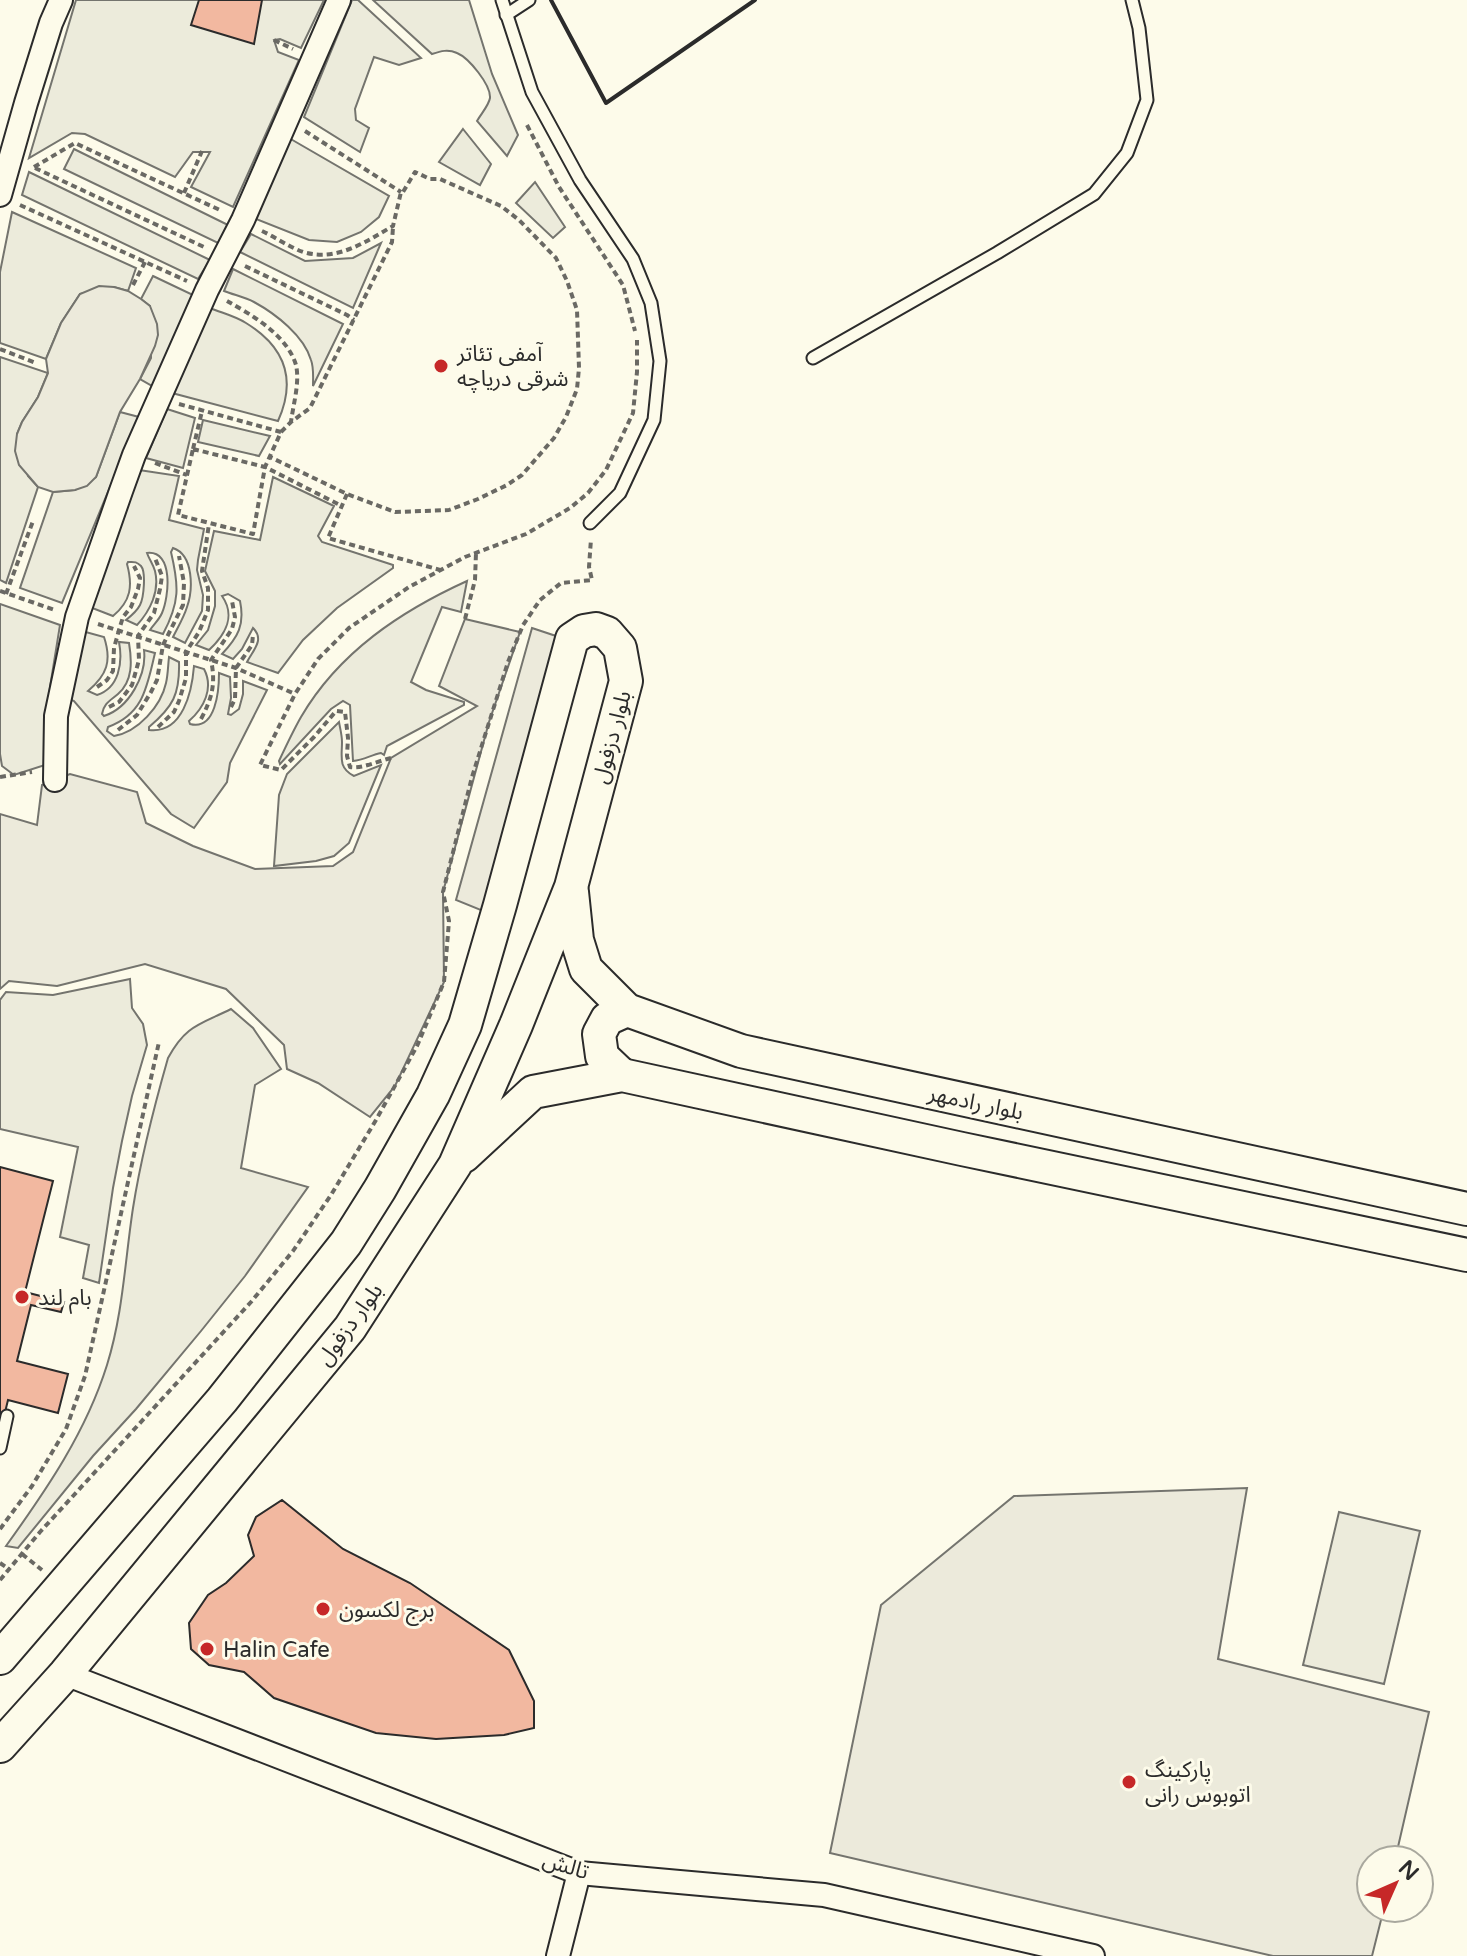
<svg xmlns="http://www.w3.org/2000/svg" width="1467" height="1956" font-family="'Varela Round','Noto Sans Arabic',sans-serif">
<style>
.green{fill:#ecebdb;stroke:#74746e;stroke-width:2}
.parking{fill:#eceadb;stroke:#74746e;stroke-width:2}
.building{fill:#f2b8a0;stroke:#2b2b2b;stroke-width:2}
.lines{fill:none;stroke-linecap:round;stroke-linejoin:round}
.lane-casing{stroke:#2b2b2b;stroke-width:15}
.street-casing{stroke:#2b2b2b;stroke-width:26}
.secondary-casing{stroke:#2b2b2b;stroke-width:36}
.path{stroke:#6a6964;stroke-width:4;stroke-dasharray:6 4;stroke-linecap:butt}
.lane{stroke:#fdfbea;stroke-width:11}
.street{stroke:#fdfbea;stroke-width:22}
.secondary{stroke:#fdfbea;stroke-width:32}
.wall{stroke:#2b2b2b;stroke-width:4}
.poi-dot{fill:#c62828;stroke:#fdfbea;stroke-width:3}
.labels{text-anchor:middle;stroke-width:6;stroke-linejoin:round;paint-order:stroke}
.poi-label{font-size:22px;fill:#2b2b2b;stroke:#fdfbea;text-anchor:start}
.street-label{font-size:22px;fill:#2b2b2b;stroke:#fdfbea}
</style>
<rect width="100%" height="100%" fill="#fdfbea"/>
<g class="green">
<path d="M76,0H324L301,48L280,39L274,40L278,52L299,60L233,207L191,187L210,152H193L175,177L85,134L72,133L29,158Z"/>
<path d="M352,0H358L421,58L399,65L374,57L355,109L356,120L369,128L360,152L304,117Z"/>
<path d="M373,0H469L492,74L518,135L507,156L477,121C481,114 489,105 490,98C491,85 469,58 457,53C448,49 441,51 432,54Z"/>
<path d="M463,129L491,164L480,185L439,162Z"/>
<path d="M289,138L389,196L379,217L361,232L337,242L309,240L256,219Z"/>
<path d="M74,149L228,225L218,243L64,169Z"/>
<path d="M29,172L210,260L198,279L22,195Z"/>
<path d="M535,182L565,227L553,238L516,203Z"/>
<path d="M12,212L136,268L128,291L114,287L80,294L61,323L46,359L0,343V272Z"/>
<path d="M251,234L305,261L353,258L381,243L353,308L240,252Z"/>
<path d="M233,269L343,324L313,386C313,377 314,368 311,360C304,336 276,314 254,302C245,297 234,295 224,291Z"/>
<path d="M153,276L193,295L154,387L140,379L151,358L150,306L141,299Z"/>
<path d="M210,308C222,313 235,316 246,323C285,347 297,379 278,421L172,393Z"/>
<path d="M0,357L48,373L38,397L22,422L17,434L28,476L38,487L6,583L0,580Z"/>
<path d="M167,409L195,418L183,468L146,458Z"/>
<path d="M120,412L139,417L62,603L20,588L53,492L75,490L96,477Z"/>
<path d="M203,420L270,436L259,456L198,442Z"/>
<path d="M139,470L179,476L169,520L204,529L198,560L197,570L203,595L202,611L185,643L173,637C178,627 184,617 187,607C193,590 194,555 173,548L171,552C179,586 180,602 163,634L150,630C154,624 159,620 162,613C169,597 174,550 147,553C149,559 153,564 155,571C160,591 150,611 137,625L126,620C131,616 137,611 140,605C144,597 146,572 141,566C136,561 134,562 128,562L127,564C133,586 131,601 113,616L87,606Z"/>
<path d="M273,477L334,506L318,536L322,542L390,564L393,565V568L337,608L303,640L278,673L247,662C253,650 265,640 253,628L242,649L233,659L222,654C238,637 245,625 240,601L228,594L222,596C236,616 226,634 209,650L196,645L208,630L215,606V591L205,571L214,531L260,540Z"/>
<path d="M467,581L461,612L442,607L411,682L426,690L464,702V705L387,746L384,755L381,753C371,755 364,760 353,761L350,705L343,701L331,709L280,764L279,761C286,746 293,731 301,717C339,652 401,611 467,581Z"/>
<path d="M0,604L60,625L50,687L45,765L14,775L2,766L0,754Z"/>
<path d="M82,631L104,637C112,661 107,675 88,691L97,695C119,688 123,663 119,642L129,643C132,661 133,681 118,694C110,701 104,703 102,714L104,716C129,708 147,675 144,650L155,653C147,686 144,714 108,727L107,731L114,736C138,732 161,706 166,683C168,675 168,665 169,657L179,662C180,694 173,707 149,727V730C183,734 192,691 194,666L204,669C214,688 204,708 189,721L190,724C216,731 219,690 219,673L230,677L231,698L228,714L231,715L239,709L243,694V681L267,690L230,763L227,782L194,828L171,814L74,701L69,699Z"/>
<path d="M339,722C340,728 342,735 342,742C342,757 338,768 354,776L381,765L349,843L334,856L316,861L274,866L279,795L287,774Z"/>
<path d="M130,979L132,1008L143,1024L147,1045L132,1096L122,1141L113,1188L99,1283L83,1278L89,1245L60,1237L78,1147L0,1129V1000L6,992L53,995Z"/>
<path d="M231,1009L253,1028L281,1069L255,1085L241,1168L308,1187L245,1276L201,1331L136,1409L93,1456L18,1548L6,1546C47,1489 86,1432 107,1365C123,1314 125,1260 133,1208C141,1157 154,1107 168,1058C186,1025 199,1025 231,1009Z"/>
<path d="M1339,1512L1420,1531L1384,1684L1303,1665Z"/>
</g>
<g class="parking">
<path d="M99,286L114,287L128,291L141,299L150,306L157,324L158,335L155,346L140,379L120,412L96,477L87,486L75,490L53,492L38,487L19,465L15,451L17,434L22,422L38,397L48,373L46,359L61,323L80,294Z"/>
<path d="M465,619L520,632L489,722L443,892L444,982L395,1086L370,1117L318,1083L287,1069L284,1045L226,989L145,964L57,986L9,981L0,989V814L37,825L42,785L70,774L137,792L146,823L193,846L255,869L333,866L353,852L391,758L477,706L439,686Z"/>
<path d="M532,628L562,638L488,913L456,900Z"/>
<path d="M1247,1488L1218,1659L1429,1712L1395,1860H1371V1908H1384L1372,1956H1273L830,1853L881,1605L1014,1496Z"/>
</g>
<g class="building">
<path d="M199,0H262L254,44L191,25Z"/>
<path d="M0,1167L53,1181L25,1292L64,1302L61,1312L31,1305L17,1361L68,1374L58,1413L8,1400L0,1433Z"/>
<path d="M282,1500L343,1549L410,1583L509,1650L534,1701V1728L504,1735L436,1739L376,1733L274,1698L244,1672L209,1665L191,1649L189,1623L208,1595L226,1583L254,1556L248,1535L256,1517Z"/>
</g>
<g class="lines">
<defs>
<g id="lane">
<path d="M502,0L532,92L580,180L633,259L651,303L660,361L654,420L620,493L590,523"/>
<path d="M506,15L529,0"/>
<path d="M813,358L997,253L1094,194L1127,153L1147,100L1139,28L1132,0"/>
<path d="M0,1448L7,1416"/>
</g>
<g id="street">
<path d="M0,195L26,103L51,23L61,0"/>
<path d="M55,780L56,716L77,617L121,491L134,455L207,290L243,220L339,0"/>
<path d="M65,1674L579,1873L824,1895L1093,1956"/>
<path d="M558,1956L579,1873"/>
</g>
<g id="secondary">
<path d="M572,892L577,940L586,969L627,1010L741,1051L1467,1209"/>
<path d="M622,1075L602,1056L599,1034L607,1019L627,1010"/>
<path d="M464,1156L533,1092L622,1075L962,1149L1467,1255"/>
<path d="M0,1658L222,1400L346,1243L380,1189L433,1095L465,1025L500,905L572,639L584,631L596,629L607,633L620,648L626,681L571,887L516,1025L455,1165L350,1328L65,1674L0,1746"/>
</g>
</defs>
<use href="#lane" class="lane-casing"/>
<use href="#street" class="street-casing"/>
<use href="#secondary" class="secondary-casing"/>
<g class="path">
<path d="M274,40L293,49"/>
<path d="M527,125L559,187L623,285L635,331"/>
<path d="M305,131L401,192"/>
<path d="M34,167L75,143L222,211"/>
<path d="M35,168L204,247"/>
<path d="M184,193L202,151"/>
<path d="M20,205L187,281"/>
<path d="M262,231C275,237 289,247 303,252C337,262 365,242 393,226L401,192H403L415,172L430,179H440L501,206L519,220L556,258L567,281L577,310L579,368L577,389L566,417L554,438L522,475L507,485L478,499L449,510L395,512L347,494L270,457"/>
<path d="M245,266L347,315L354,320"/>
<path d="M133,285L145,262"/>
<path d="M227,301C252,315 287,335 296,365C300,383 293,405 291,422"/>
<path d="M0,349L36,363"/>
<path d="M179,404L281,432L265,467L342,506"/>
<path d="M281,432L291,422L310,408L392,242L393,227"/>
<path d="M193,449L265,467L253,534L178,515Z"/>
<path d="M193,449L202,411"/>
<path d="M155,463L187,475"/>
<path d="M347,494L328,538L440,570"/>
<path d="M0,591L55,610"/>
<path d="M6,594L33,521"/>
<path d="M465,619L475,580L476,553"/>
<path d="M98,624L236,668L295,694"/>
<path d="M97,687L107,680L113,671L114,648L119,630L123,617L131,607L138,589L140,578L134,566"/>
<path d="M109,707L119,702L132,685L139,660L138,636L154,613L160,589L162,576L155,558"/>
<path d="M231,707L235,699L236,668L252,645L253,635"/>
<path d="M201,719C212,698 216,684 211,660L232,629L235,617L232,601"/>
<path d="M158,727L174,712L179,701L186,678V652L199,632L208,610V588L202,571L209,524"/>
<path d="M118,730L137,715L151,692L157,680L163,645L183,605L184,583L179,556"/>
<path d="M391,758C378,761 362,769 350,767L347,756L348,738L345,712L336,711L314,737L281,770L260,765L295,694L318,659L349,628L409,587L465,557L526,534L570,508L588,493L606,470L633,413L637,372V340"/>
<path d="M0,777L32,772"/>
<path d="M0,1529L32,1486L66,1429L85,1376L159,1042"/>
<path d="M22,1554L42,1570"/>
<path d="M0,1563L9,1569"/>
<path d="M0,1580L40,1532L251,1302L293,1251L331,1195L376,1120L417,1046L444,982L449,921L443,892L472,777L508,662L523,625L540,600L561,583L592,580L589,567L591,539"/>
</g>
<use href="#lane" class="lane"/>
<use href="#street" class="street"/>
<use href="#secondary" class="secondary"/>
<path class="wall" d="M551,0L606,103L755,0"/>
</g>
<g class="poi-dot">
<circle cx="441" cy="366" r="8"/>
<circle cx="22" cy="1297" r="8"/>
<circle cx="323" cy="1609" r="8"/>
<circle cx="207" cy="1649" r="8"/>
<circle cx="1129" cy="1782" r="8"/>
</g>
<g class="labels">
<g class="poi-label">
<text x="457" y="361">آمفی تئاتر<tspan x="457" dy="25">شرقی دریاچه</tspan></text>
<text x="38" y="1305">بام لند</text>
<text x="339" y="1617">برج لکسون</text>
<text x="223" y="1657">Halin Cafe</text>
<text x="1145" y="1777">پارکینگ<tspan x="1145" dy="25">اتوبوس رانی</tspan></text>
</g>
<g class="street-label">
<text transform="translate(611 737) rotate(-75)" y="8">بلوار دزفول</text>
<text transform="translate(976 1102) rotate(12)" y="8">بلوار رادمهر</text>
<text transform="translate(349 1324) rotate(-54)" y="8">بلوار دزفول</text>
<text transform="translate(566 1865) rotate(17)" y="8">تالش</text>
</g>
</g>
<g transform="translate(1395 1884) rotate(45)"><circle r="38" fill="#fdfbea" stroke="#a9a89e" stroke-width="2"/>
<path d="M0-6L14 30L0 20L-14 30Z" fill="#c62828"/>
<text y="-12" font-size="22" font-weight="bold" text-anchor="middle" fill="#2b2b2b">N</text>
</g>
</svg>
